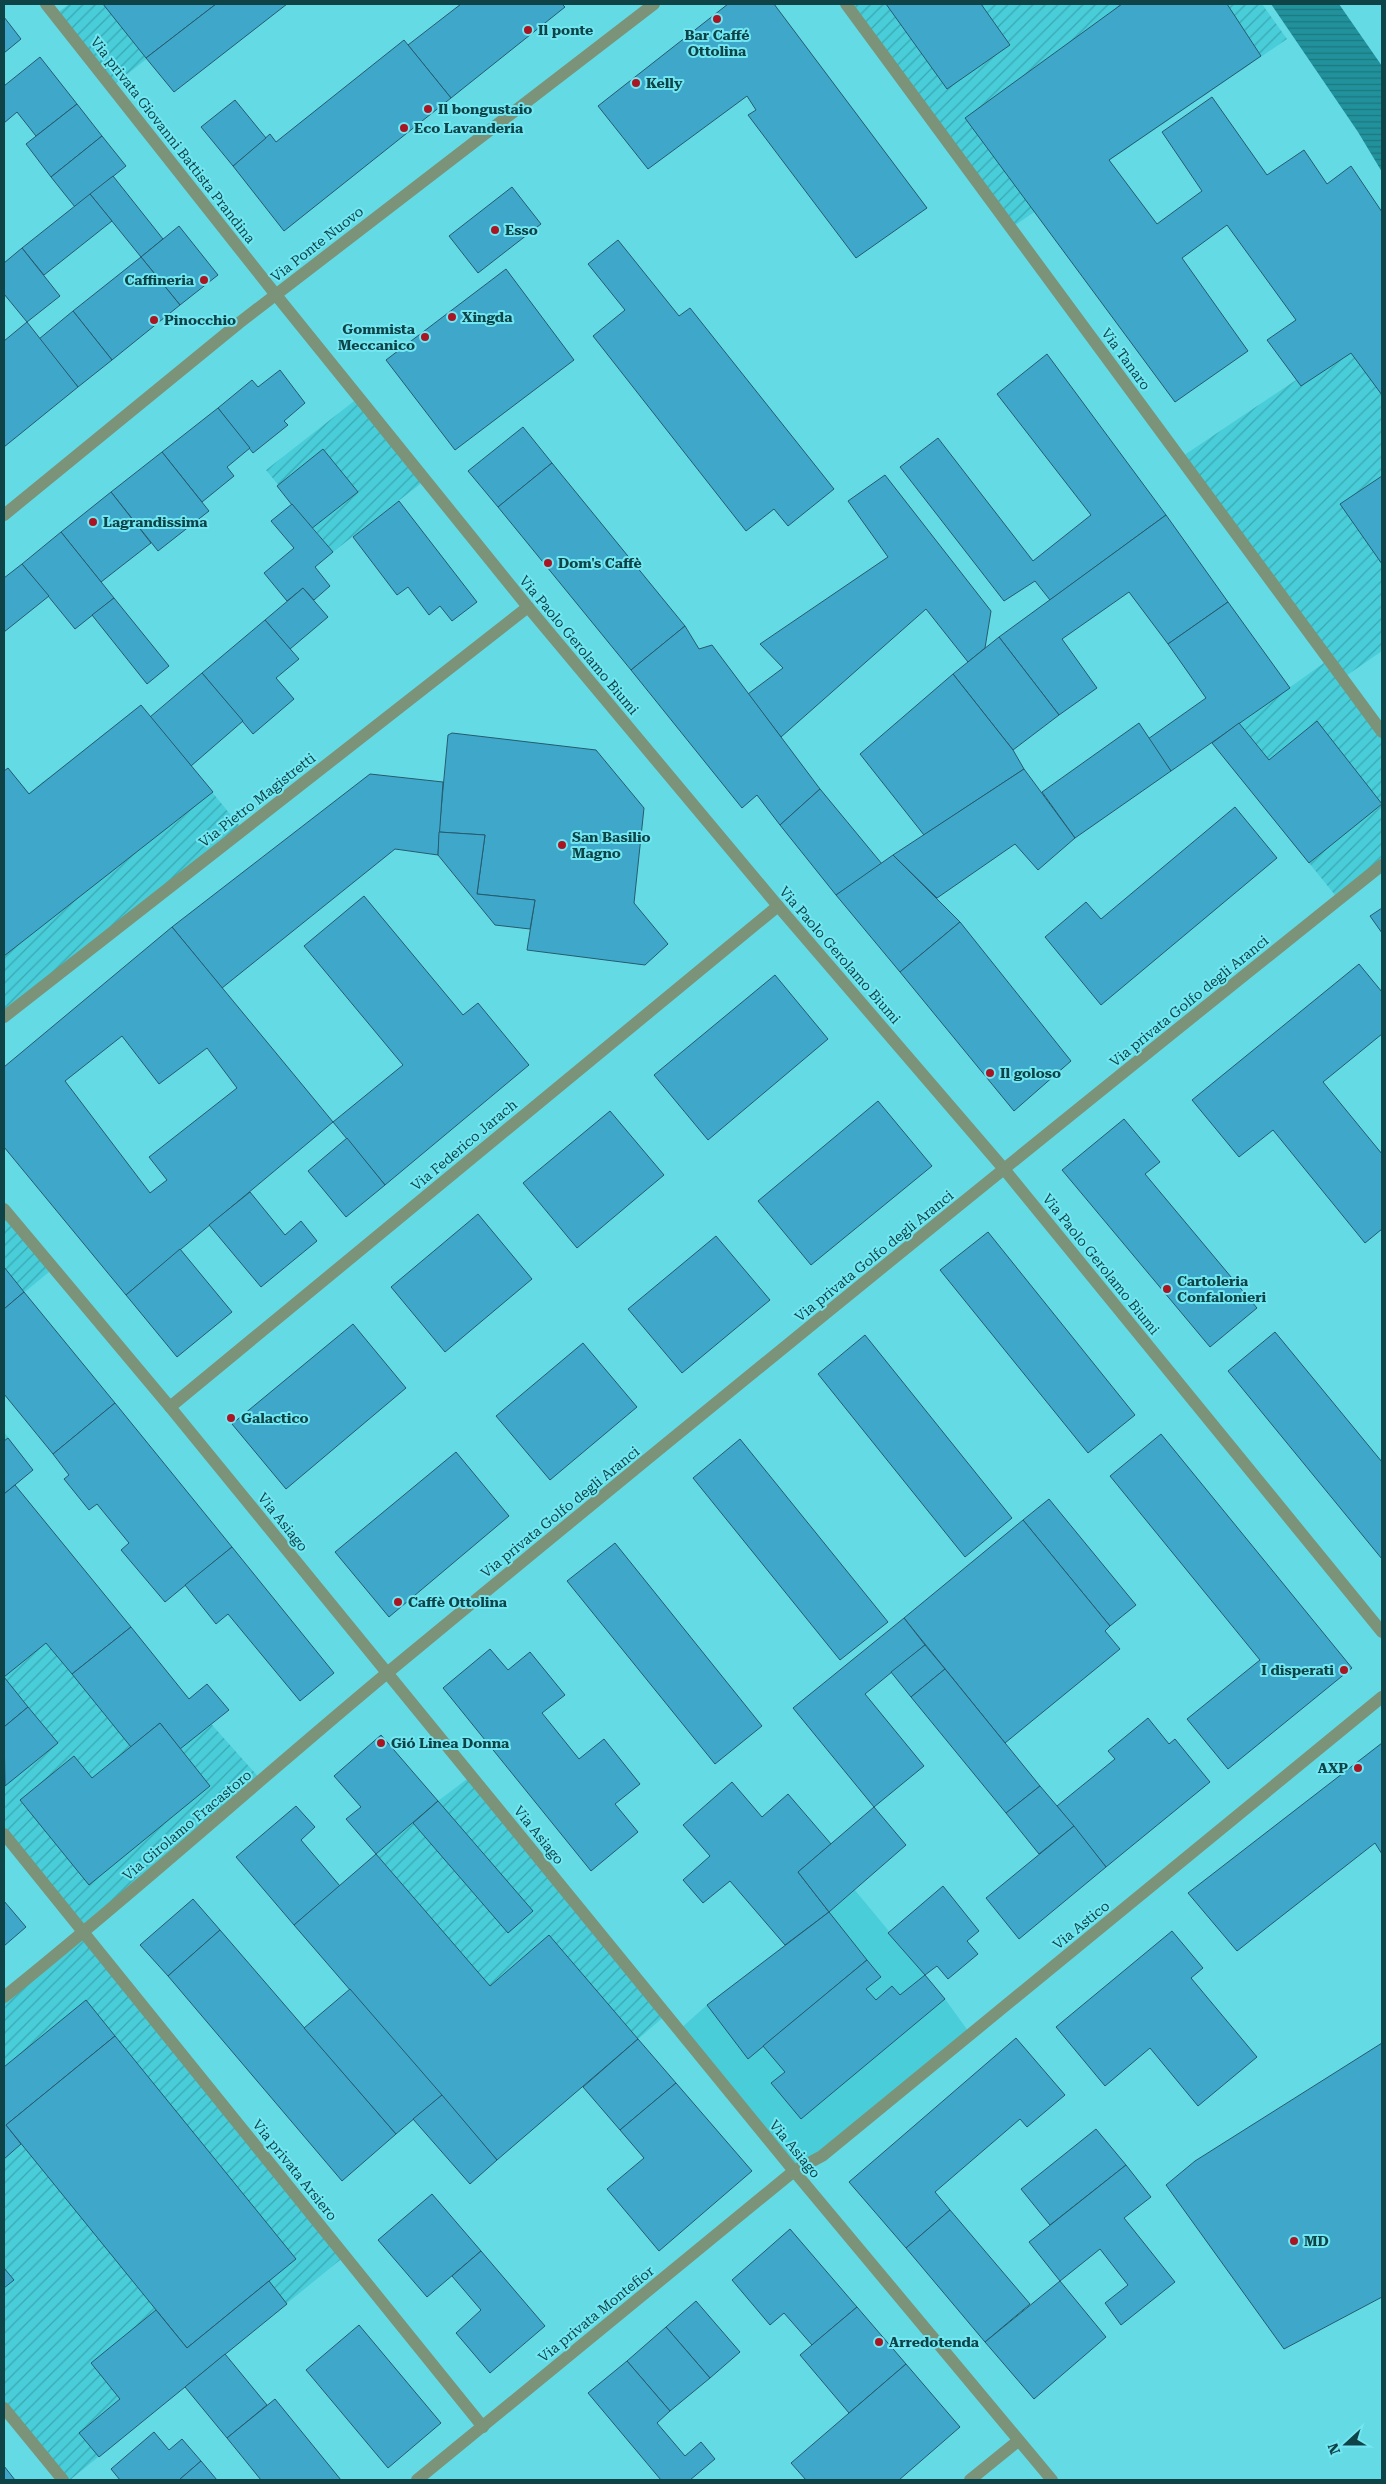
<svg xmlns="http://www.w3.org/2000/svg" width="1386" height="2484" font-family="'Roboto Serif',serif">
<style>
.built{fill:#48cdd9}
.industrial{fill:url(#industrial-furrows)}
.water{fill:url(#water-rules)}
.building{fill:#3fa8ca;stroke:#265b6e;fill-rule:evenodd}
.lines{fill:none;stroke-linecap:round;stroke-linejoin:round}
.minor{stroke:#7b9479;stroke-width:12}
.poi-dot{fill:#aa1524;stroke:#72e7f2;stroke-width:2}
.labels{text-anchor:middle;stroke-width:4;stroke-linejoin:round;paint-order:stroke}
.poi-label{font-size:14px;font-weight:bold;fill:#0e4348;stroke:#72e7f2;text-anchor:start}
.street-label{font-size:14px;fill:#0e4348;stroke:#72e7f2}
</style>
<defs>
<pattern id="industrial-furrows" width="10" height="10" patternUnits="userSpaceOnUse" patternTransform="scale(1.25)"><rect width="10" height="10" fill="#48cdd9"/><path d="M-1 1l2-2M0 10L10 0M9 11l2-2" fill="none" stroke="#3aa8b2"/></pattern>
<pattern id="water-rules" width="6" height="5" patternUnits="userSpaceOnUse" patternTransform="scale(1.25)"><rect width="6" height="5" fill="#21919b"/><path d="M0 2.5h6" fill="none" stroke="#1b7880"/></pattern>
</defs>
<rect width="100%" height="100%" fill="#64dae5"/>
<path class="built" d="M854,1889L945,1999L971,2035L794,2171L679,2030L707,2005L829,1912Z"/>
<g class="industrial">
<path d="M69,4H216L111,87L55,15Z"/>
<path d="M846,4H1262L1287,39L1011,228Z"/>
<path d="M1382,322V651L1343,678L1382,732V865L1339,900L1212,743L1328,660L1180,458Z"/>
<path d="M358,398L424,481L333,552L266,470Z"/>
<path d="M141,705L243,830L4,1017V771L8,768L29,793Z"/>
<path d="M4,1209L54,1268L4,1309Z"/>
<path d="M4,1432L33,1470L15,1485L189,1699L262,1781L85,1932L345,2256L70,2480H63L4,2408V1997L85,1932L4,1834Z"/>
<path d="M471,1776L666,2015L497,2160L294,1925L438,1801Z"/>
</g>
<path class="water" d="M1271,4H1339L1382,66V172L1358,132Z"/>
<g class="building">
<path d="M103,4H216L146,58Z"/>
<path d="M216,4H287L174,92L146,58Z"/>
<path d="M461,4H562L565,7L451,98L408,45Z"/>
<path d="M728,4H774L927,208L856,258L748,115L756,110L747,96L648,169L598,106Z"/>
<path d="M886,4H981L1010,45L947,89Z"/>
<path d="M1122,4H1227L1261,56L1109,160L1157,224L1202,191L1162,132L1212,97L1267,175L1304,150L1327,184L1351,166L1382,212V395L1351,353L1301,386L1267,340L1296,320L1227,225L1182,258L1248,351L1175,402L965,118Z"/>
<path d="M4,17L21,39L4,53Z"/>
<path d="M404,40L451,98L284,231L233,166L270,134L276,142Z"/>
<path d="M40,57L77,104L36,136L17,112L4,123V86Z"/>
<path d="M235,100L266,138L233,166L201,127Z"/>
<path d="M77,104L102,136L51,177L26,144Z"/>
<path d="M102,136L126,166L75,207L51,177Z"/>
<path d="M113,176L163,239L141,257L90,194Z"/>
<path d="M512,187L541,224L478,273L449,236Z"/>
<path d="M90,194L112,221L44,275L22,248Z"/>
<path d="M179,226L218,275L180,305L141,257Z"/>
<path d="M618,240L679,316L690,308L834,489L788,526L774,509L746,531L593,336L625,310L588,264Z"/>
<path d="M22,248L60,296L27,322L4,294V263Z"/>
<path d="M141,257L180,305L112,360L73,311Z"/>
<path d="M506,269L574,360L455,450L386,360Z"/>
<path d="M73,311L112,360L78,387L39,339Z"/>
<path d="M27,322L78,387L4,447V341Z"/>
<path d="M1047,354L1166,515L1050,600L1035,581L1004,601L900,467L938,438L1033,561L1091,515L997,394Z"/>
<path d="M280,370L305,403L284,421L288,425L253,453L218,408L252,380L258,387Z"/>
<path d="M218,408L250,448L227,467L234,476L202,502L162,452Z"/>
<path d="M523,427L552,463L498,507L468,471Z"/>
<path d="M323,449L358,492L311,529L277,486Z"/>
<path d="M162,452L209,511L158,551L111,492Z"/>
<path d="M552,463L685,626L631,670L498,507Z"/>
<path d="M885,475L991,611L985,648L968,662L926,609L781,737L748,694L783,668L760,644L888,557L848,501Z"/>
<path d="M1382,476V564L1340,504Z"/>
<path d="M111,492L151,543L101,582L61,532Z"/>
<path d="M399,501L477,602L452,621L440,606L429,615L408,587L397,595L353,537Z"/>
<path d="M292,504L333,552L315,567L330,586L314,600L303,588L287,601L264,573L294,548L271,521Z"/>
<path d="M1166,515L1228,602L1168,644L1129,592L1062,639L1097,688L1059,715L999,637Z"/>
<path d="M61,532L114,598L75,629L22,564Z"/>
<path d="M22,564L49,596L4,632V578Z"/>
<path d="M303,588L328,617L290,649L265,620Z"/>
<path d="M114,598L169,666L147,684L92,615Z"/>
<path d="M1228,602L1290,688L1171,771L1148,739L1206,698L1168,644Z"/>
<path d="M265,620L299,659L276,678L294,699L253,734L202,673Z"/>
<path d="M685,626L699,649L712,645L820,789L780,825L757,795L742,808L631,670Z"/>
<path d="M999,637L1059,715L1013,750L953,674Z"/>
<path d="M202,673L243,721L191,766L150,717Z"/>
<path d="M953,674L1013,750L1024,769L924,835L860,754Z"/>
<path d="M141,705L213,792L4,956V771L8,768L29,794Z"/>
<path d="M1317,721L1382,804L1309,863L1212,743L1239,723L1269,760Z"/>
<path d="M1139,723L1171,771L1075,838L1042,792Z"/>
<path d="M452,733L596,750L644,808L634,903L668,944L645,965L527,950L535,900L477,894L485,835L439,832L448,735Z"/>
<path d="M1024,769L1075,838L1038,870L1015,844L937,898L893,855Z"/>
<path d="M370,774L443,782L438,855L395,849L222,988L172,927Z"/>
<path d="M820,789L882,864L836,895L780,825Z"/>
<path d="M1235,807L1277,858L1101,1005L1045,937L1086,902L1101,919Z"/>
<path d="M439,832L485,835L477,894L535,900L530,929L495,925L438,855Z"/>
<path d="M893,855L960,922L900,972L836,895Z"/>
<path d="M364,896L463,1015L478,1003L529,1065L385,1185L333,1122L403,1065L304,946Z"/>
<path d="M1382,908V933L1370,916Z"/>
<path d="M960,922L1071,1061L1014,1111L900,972Z"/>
<path d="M172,927L333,1122L126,1295L4,1147V1067ZM122,1036L159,1084L207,1048L237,1088L149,1157L167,1180L150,1193L65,1081Z"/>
<path d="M1359,964L1382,992V1034L1323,1082L1382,1154V1229L1365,1243L1273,1130L1239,1157L1192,1100Z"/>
<path d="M775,975L828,1039L708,1140L654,1075Z"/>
<path d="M878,1101L932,1166L811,1265L758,1201Z"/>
<path d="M610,1111L664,1175L577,1248L523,1183Z"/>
<path d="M1124,1119L1160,1162L1145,1174L1257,1308L1210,1347L1062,1170Z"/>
<path d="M347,1138L385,1185L346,1217L308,1171Z"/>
<path d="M250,1192L285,1235L301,1221L317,1241L261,1287L209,1225Z"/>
<path d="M478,1214L532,1279L445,1352L391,1287Z"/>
<path d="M988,1232L1135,1415L1088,1453L940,1270Z"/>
<path d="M716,1236L770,1300L682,1373L628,1309Z"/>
<path d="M180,1249L232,1312L177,1357L126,1295Z"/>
<path d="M4,1267L24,1292L4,1309Z"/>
<path d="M24,1292L115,1403L53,1454L4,1394V1309Z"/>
<path d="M353,1324L406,1388L286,1489L232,1424Z"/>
<path d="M1275,1332L1382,1462V1559L1228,1371Z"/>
<path d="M865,1335L1012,1518L965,1557L818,1374Z"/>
<path d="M583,1343L637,1407L550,1480L496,1416Z"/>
<path d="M115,1403L232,1547L165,1602L121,1550L129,1543L97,1504L89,1510L64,1479L69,1475L53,1454Z"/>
<path d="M1161,1434L1352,1668L1228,1769L1187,1719L1260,1660L1110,1476Z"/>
<path d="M8,1438L33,1470L4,1494V1441Z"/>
<path d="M740,1439L888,1622L840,1660L693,1478Z"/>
<path d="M456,1452L509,1516L389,1617L335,1552Z"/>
<path d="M15,1485L131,1627L72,1674L46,1643L4,1677L28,1707L4,1727V1494Z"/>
<path d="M1049,1499L1136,1605L1110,1626L1023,1520Z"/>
<path d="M1023,1520L1110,1626L1105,1631L1120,1649L1005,1743L904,1618Z"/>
<path d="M615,1543L762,1726L715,1764L567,1581Z"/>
<path d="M232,1547L334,1673L300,1701L228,1614L216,1624L185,1585Z"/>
<path d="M904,1618L925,1645L865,1694L924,1766L874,1807L793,1708Z"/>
<path d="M131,1627L189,1699L207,1684L229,1710L180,1749L160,1723L131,1747L72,1674Z"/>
<path d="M925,1645L945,1669L911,1697L891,1672Z"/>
<path d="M490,1649L508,1670L530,1652L565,1695L542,1713L579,1759L604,1739L640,1784L615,1804L638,1832L591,1871L443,1688Z"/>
<path d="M945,1669L1040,1786L1006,1813L911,1697Z"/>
<path d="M28,1707L58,1743L5,1786L4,1727Z"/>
<path d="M1148,1718L1169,1744L1175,1739L1210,1782L1106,1867L1057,1806L1115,1759L1108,1751Z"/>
<path d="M160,1723L210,1786L89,1885L20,1800L74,1756L92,1778Z"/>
<path d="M381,1735L438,1801L376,1854L346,1819L361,1807L334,1776Z"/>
<path d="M1382,1743V1854L1375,1843L1237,1951L1188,1893Z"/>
<path d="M732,1782L762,1817L788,1794L831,1844L798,1872L829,1912L785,1945L730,1881L703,1903L683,1880L710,1856L683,1825Z"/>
<path d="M1040,1786L1074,1826L1039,1854L1006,1813Z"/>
<path d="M438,1801L533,1911L508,1933L413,1823Z"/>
<path d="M296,1806L315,1827L301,1840L340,1886L294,1925L236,1857Z"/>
<path d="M874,1807L906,1845L829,1912L798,1872Z"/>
<path d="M1074,1826L1106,1867L1019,1939L986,1898Z"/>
<path d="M376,1854L490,1986L549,1935L638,2039L497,2160L294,1925Z"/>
<path d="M943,1886L979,1931L967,1941L978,1954L948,1979L937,1966L925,1975L888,1933Z"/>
<path d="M193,1899L220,1930L168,1976L140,1945Z"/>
<path d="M4,1901L26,1927L4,1946Z"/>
<path d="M829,1912L867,1960L748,2059L707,2005Z"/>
<path d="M220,1930L396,2134L342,2181L168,1976Z"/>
<path d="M1172,1931L1203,1968L1191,1978L1257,2057L1198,2106L1150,2048L1105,2086L1056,2027Z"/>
<path d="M867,1960L881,1977L866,1989L876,2000L892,1986L900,1995L925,1975L945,1999L801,2119L771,2083L785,2072L763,2046Z"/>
<path d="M350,1989L442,2095L396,2134L304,2028Z"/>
<path d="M86,2000L115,2036L6,2125L21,2144L4,2159V2067Z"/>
<path d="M115,2036L296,2259L187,2348L6,2125Z"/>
<path d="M1016,2038L1065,2095L1027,2127L1020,2119L935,2192L950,2210L906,2248L849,2182Z"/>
<path d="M638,2039L676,2083L620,2130L583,2087Z"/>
<path d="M1382,2043V2297L1284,2349L1166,2185L1195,2161Z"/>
<path d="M676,2083L752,2171L659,2251L607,2189L644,2158L620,2130Z"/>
<path d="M442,2095L497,2160L470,2184L413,2119Z"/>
<path d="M1096,2129L1126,2165L1050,2225L1021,2189Z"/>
<path d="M1126,2165L1151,2197L1124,2218L1175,2282L1121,2325L1105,2303L1128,2285L1100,2249L1060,2281L1029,2242Z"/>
<path d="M432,2194L481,2251L427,2297L378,2240Z"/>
<path d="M950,2210L1030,2304L985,2342L906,2248Z"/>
<path d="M790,2229L857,2307L812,2345L784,2313L770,2325L732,2280Z"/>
<path d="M481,2251L545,2326L490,2373L456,2333L481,2310L452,2276Z"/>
<path d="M4,2268L14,2280L4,2288Z"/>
<path d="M269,2281L287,2304L99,2457L79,2433L120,2399L91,2363L156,2310L187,2348Z"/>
<path d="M1060,2281L1106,2337L1034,2399L985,2342Z"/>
<path d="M696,2301L740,2352L710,2378L666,2327Z"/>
<path d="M857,2307L906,2364L849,2413L800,2355Z"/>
<path d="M359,2325L441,2423L388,2468L306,2370Z"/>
<path d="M666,2327L710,2378L670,2411L627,2361Z"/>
<path d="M225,2354L267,2405L227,2438L185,2387Z"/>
<path d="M627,2361L670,2411L657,2423L685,2456L701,2442L715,2459L690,2480H661L588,2393Z"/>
<path d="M906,2364L960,2427L899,2480H806L791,2463Z"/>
<path d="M275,2399L341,2480H261L227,2438Z"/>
<path d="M154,2432L169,2450L182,2439L201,2461L179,2480H120L111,2469Z"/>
<path d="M201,2461L217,2480H179Z"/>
<path d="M4,2466L15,2480H4Z"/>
</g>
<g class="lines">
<g class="minor">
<path d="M46,4L276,295L528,607L778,906L1004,1169L1382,1632"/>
<path d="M846,4L1382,732"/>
<path d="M4,515L239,323L654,4"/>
<path d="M4,1017L528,607"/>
<path d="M4,1209L170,1407L794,2171L1052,2480"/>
<path d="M170,1407L778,906"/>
<path d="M4,1834L483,2427"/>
<path d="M4,1997C144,1885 276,1764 415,1650C735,1386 1058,1124 1382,865"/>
<path d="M4,2408L63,2480"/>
<path d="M417,2480L794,2171L822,2156L1382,1697"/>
<path d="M970,2480L1018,2441"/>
</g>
</g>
<g class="poi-dot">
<circle cx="717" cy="19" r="5"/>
<circle cx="528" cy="30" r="5"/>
<circle cx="636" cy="83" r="5"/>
<circle cx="428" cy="109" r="5"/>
<circle cx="404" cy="128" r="5"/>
<circle cx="495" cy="230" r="5"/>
<circle cx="204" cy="280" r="5"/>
<circle cx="452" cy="317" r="5"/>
<circle cx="154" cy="320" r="5"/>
<circle cx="425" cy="337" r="5"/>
<circle cx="93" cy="522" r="5"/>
<circle cx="548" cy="563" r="5"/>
<circle cx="562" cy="845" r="5"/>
<circle cx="990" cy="1073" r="5"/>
<circle cx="1167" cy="1289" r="5"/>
<circle cx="231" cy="1418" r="5"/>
<circle cx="398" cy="1602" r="5"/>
<circle cx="1344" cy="1670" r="5"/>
<circle cx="381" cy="1743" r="5"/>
<circle cx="1358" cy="1768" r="5"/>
<circle cx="1294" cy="2241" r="5"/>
<circle cx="879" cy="2342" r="5"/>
</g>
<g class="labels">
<g class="poi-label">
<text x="538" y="35">Il ponte</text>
<text x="717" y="40" text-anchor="middle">Bar Caffé<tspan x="717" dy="16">Ottolina</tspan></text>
<text x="646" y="88">Kelly</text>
<text x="438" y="114">Il bongustaio</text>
<text x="414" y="133">Eco Lavanderia</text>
<text x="505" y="235">Esso</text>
<text x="194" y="285" text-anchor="end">Caffineria</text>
<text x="462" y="322">Xingda</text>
<text x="164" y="325">Pinocchio</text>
<text x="415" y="334" text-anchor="end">Gommista<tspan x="415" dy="16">Meccanico</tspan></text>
<text x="103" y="527">Lagrandissima</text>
<text x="558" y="568">Dom's Caffè</text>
<text x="572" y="842">San Basilio<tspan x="572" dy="16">Magno</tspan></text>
<text x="1000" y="1078">Il goloso</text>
<text x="1177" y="1286">Cartoleria<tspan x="1177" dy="16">Confalonieri</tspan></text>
<text x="241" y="1423">Galactico</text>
<text x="408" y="1607">Caffè Ottolina</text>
<text x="1334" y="1675" text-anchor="end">I disperati</text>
<text x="391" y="1748">Gió Linea Donna</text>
<text x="1348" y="1773" text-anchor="end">AXP</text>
<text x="1304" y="2246">MD</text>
<text x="889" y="2347">Arredotenda</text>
</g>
<g class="street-label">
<text transform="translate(173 140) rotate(52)" y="5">Via privata Giovanni Battista Prandina</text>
<text transform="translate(317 244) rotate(-38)" y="5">Via Ponte Nuovo</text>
<text transform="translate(1126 359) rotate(54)" y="5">Via Tanaro</text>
<text transform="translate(579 645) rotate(50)" y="5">Via Paolo Gerolamo Biumi</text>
<text transform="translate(257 800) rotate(-38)" y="5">Via Pietro Magistretti</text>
<text transform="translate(840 955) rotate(49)" y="5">Via Paolo Gerolamo Biumi</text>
<text transform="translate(1189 1001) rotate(-39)" y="5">Via privata Golfo degli Aranci</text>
<text transform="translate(464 1145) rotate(-40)" y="5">Via Federico Jarach</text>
<text transform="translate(874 1256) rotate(-39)" y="5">Via privata Golfo degli Aranci</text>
<text transform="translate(1101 1264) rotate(51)" y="5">Via Paolo Gerolamo Biumi</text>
<text transform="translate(560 1512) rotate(-39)" y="5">Via privata Golfo degli Aranci</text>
<text transform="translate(283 1522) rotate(51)" y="5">Via Asiago</text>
<text transform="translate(187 1825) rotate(-40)" y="5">Via Girolamo Fracastoro</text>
<text transform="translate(539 1835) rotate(51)" y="5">Via Asiago</text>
<text transform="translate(1081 1925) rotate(-39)" y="5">Via Astico</text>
<text transform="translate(795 2149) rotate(50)" y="5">Via Asiago</text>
<text transform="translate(295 2170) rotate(51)" y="5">Via privata Arsiero</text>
<text transform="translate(596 2314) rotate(-39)" y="5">Via privata Montefior</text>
</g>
</g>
<rect width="1386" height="2484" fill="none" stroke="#0e4348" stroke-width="10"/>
<g transform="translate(1346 2444) rotate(249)" stroke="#72e7f2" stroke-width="4" paint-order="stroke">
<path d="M0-4L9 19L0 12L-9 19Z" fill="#0e4348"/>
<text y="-8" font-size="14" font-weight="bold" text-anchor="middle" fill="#0e4348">N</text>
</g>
</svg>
